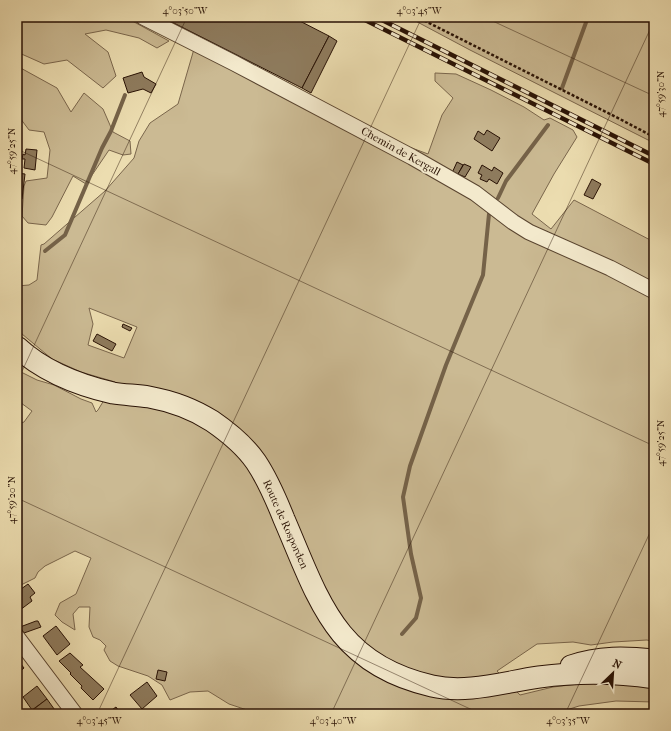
<svg xmlns="http://www.w3.org/2000/svg" width="671" height="731" font-family="'IM FELL French Canon',serif">
<style>
.green{fill:#cbba93;stroke:#7a664c;fill-rule:evenodd}
.lines{fill:none;stroke-linecap:round;stroke-linejoin:round}
.stream{stroke:#756248;stroke-width:4}
.building{fill:#8e7b5d;stroke:#281104}
.street-casing{stroke:#59442f;stroke-width:17}
.secondary-casing{stroke:#281104;stroke-width:23}
.path{stroke:#281104;stroke-width:2.5;stroke-dasharray:3 2;stroke-linecap:butt}
.street{stroke:#f3e9cc;stroke-width:15}
.secondary{stroke:#f3e9cc;stroke-width:21}
.rail-casing{stroke:#281104;stroke-width:4.5}
.rail{stroke:#f3e9cc;stroke-width:3;stroke-dasharray:9;stroke-linecap:butt}
.ticks{fill:none;stroke:#281104;stroke-width:1;stroke-opacity:0.45}
.labels{text-anchor:middle;stroke-width:4;stroke-linejoin:round;paint-order:stroke}
.street-label{font-size:11px;fill:#281104;stroke:#f3e9cc}
.neatline{fill:none;stroke:#281104;stroke-width:1.5}
.ticks-label{font-size:10px;text-anchor:middle;fill:#281104}
</style>
<rect width="100%" height="100%" fill="#ecddb0"/>
<filter id="stains"><feTurbulence type="fractalNoise" baseFrequency=".005" numOctaves="4"/><feColorMatrix values="0 0 0 0 .2 0 0 0 0 .09 0 0 0 0 .02 0 0 0 .5 -.17"/></filter>
<radialGradient id="worn" r=".72"><stop offset=".6" stop-color="#630" stop-opacity="0"/><stop offset="1" stop-color="#630" stop-opacity=".3"/></radialGradient>
<g class="green">
<path d="M17,17H125L169,41L157,48L139,38L106,30L85,34L108,52L116,76L103,88L67,60L44,64L17,52Z"/>
<path d="M408,17H654V143L470,50Z"/>
<path d="M194,49L336,120L428,154L442,115L453,98L435,81V73L456,74L491,90L524,107L544,120L550,118L573,130L577,137L554,174L532,214L551,229L574,200L654,242V642L647,640L613,642L591,645L573,642L537,644L497,671L520,695L553,687L587,683L654,686V702L616,701L579,706L554,714H259L229,704L208,691L190,692L170,700L162,685L148,676L118,666L110,661L104,650L106,646L100,640L93,637L89,627L90,607H79L73,614L75,630L62,622L55,615L60,603L76,594L91,558L75,551L45,566L38,572L35,578L17,587V425L24,422L32,411L17,400V370L37,380L54,385L81,399L92,403L96,412L98,410L115,382L81,372L52,359L22,334L17,325V286L29,285L37,280L41,245L44,244L105,191L134,158L139,141L150,123L178,104ZM89,308L137,327L124,358L88,345L93,324Z"/>
<path d="M17,66L57,88L71,112L84,93L103,109L113,132L130,141L131,154L123,155L109,150L86,184L73,176L52,217L46,225L28,223L22,216L24,186L26,181L47,178L50,150L44,132L29,130L17,114Z"/>
</g>
<g class="lines">
<g class="stream">
<path d="M562,88L588,17"/>
<path d="M498,198L506,181L548,125"/>
<path d="M45,251L65,235L102,148L111,131L125,95"/>
<path d="M402,634L416,618L421,598L411,554L403,497L410,466L446,365L483,275L489,214"/>
</g>
</g>
<g class="building">
<path d="M162,17H292L329,36L302,88Z"/>
<path d="M329,36L337,41L311,93L302,88Z"/>
<path d="M142,72L144,77L156,84L151,93L143,89L128,93L123,78Z"/>
<path d="M487,130L500,138L492,151L474,139L478,131L484,135Z"/>
<path d="M26,149L37,150L35,170L24,168L25,159H22L23,154L25,155Z"/>
<path d="M457,162L463,165L457,176L452,173Z"/>
<path d="M464,164L471,167L465,177L458,174Z"/>
<path d="M482,165L492,171L494,167L503,173L497,184L489,179L487,182L480,179L482,175L478,173Z"/>
<path d="M17,173L25,174L22,199H17Z"/>
<path d="M592,179L601,184L593,199L584,195Z"/>
<path d="M123,324L132,328L130,331L122,327Z"/>
<path d="M97,334L116,344L112,351L93,341Z"/>
<path d="M28,584L35,593L30,597L32,601L20,610L17,605V592Z"/>
<path d="M36,621H38L41,627L24,633L20,627Z"/>
<path d="M56,626L70,644L57,655L43,636Z"/>
<path d="M70,653L83,665L80,667L104,689L93,700L81,688L82,686L70,674L71,673L59,661Z"/>
<path d="M17,659L24,668L17,674Z"/>
<path d="M158,670L167,672L165,681L156,679Z"/>
<path d="M147,682L157,696L142,709L130,695Z"/>
<path d="M37,686L47,699L32,710L23,697Z"/>
<path d="M47,699L57,713L56,714H38L34,709Z"/>
<path d="M116,707L121,714H106Z"/>
</g>
<g class="lines">
<defs>
<g id="street">
<path d="M143,17L234,63L412,157L475,193L513,222L529,232L610,268L654,291"/>
<path d="M17,637L75,714"/>
</g>
<g id="secondary">
<path d="M17,347C44,372 78,385 113,393C125,395 137,395 149,397C171,401 193,409 212,421C228,432 245,446 256,462C268,480 276,499 284,519C319,600 335,664 432,686C467,694 504,682 539,677C576,672 616,672 654,678"/>
<path d="M571,666C599,656 626,657 654,660"/>
</g>
</defs>
<use href="#street" class="street-casing"/>
<use href="#secondary" class="secondary-casing"/>
<path class="path" d="M421,17L423,20L616,117L654,137"/>
<use href="#street" class="street"/>
<use href="#secondary" class="secondary"/>
<defs>
<g id="rail">
<path d="M359,17L654,164"/>
<path d="M376,17L654,156"/>
</g>
</defs>
<use href="#rail" class="rail-casing"/>
<use href="#rail" class="rail"/>
</g>
<path class="ticks" d="M484,17L654,96M17,149L654,446M17,382L187,17M17,498L481,714M97,714L422,17M331,714L654,21M565,714L654,524"/>
<g class="labels">
<g class="street-label">
<text transform="translate(401 151) rotate(29)" y="4">Chemin de Kergall</text>
<text transform="translate(286 524) rotate(66)" y="4">Route de Rosporden</text>
</g>
</g>
<rect width="671" height="731" fill="none" stroke="#ecddb0" stroke-width="44"/>
<g transform="translate(613 673) rotate(25)" stroke="#f3e9cc" stroke-width="3" paint-order="stroke">
<path d="M0-3L7 15L0 10L-7 15Z" fill="#281104"/>
<text y="-6" font-size="11" font-weight="bold" text-anchor="middle" fill="#281104">N</text>
</g>
<rect x="22" y="22" width="627" height="687" class="neatline"/>
<g class="ticks-label">
<text x="185" y="14">4°03'50"W</text>
<text x="419" y="14">4°03'45"W</text>
<text transform="translate(660 94) rotate(-90)" y="4">47°59'30"N</text>
<text transform="translate(11 151) rotate(-90)" y="4">47°59'25"N</text>
<text transform="translate(660 443) rotate(-90)" y="4">47°59'25"N</text>
<text transform="translate(11 500) rotate(-90)" y="4">47°59'20"N</text>
<text x="99" y="724">4°03'45"W</text>
<text x="333" y="724">4°03'40"W</text>
<text x="568" y="724">4°03'35"W</text>
</g>
<rect width="100%" height="100%" filter="url(#stains)"/>
<rect width="100%" height="100%" fill="url(#worn)"/>
</svg>
